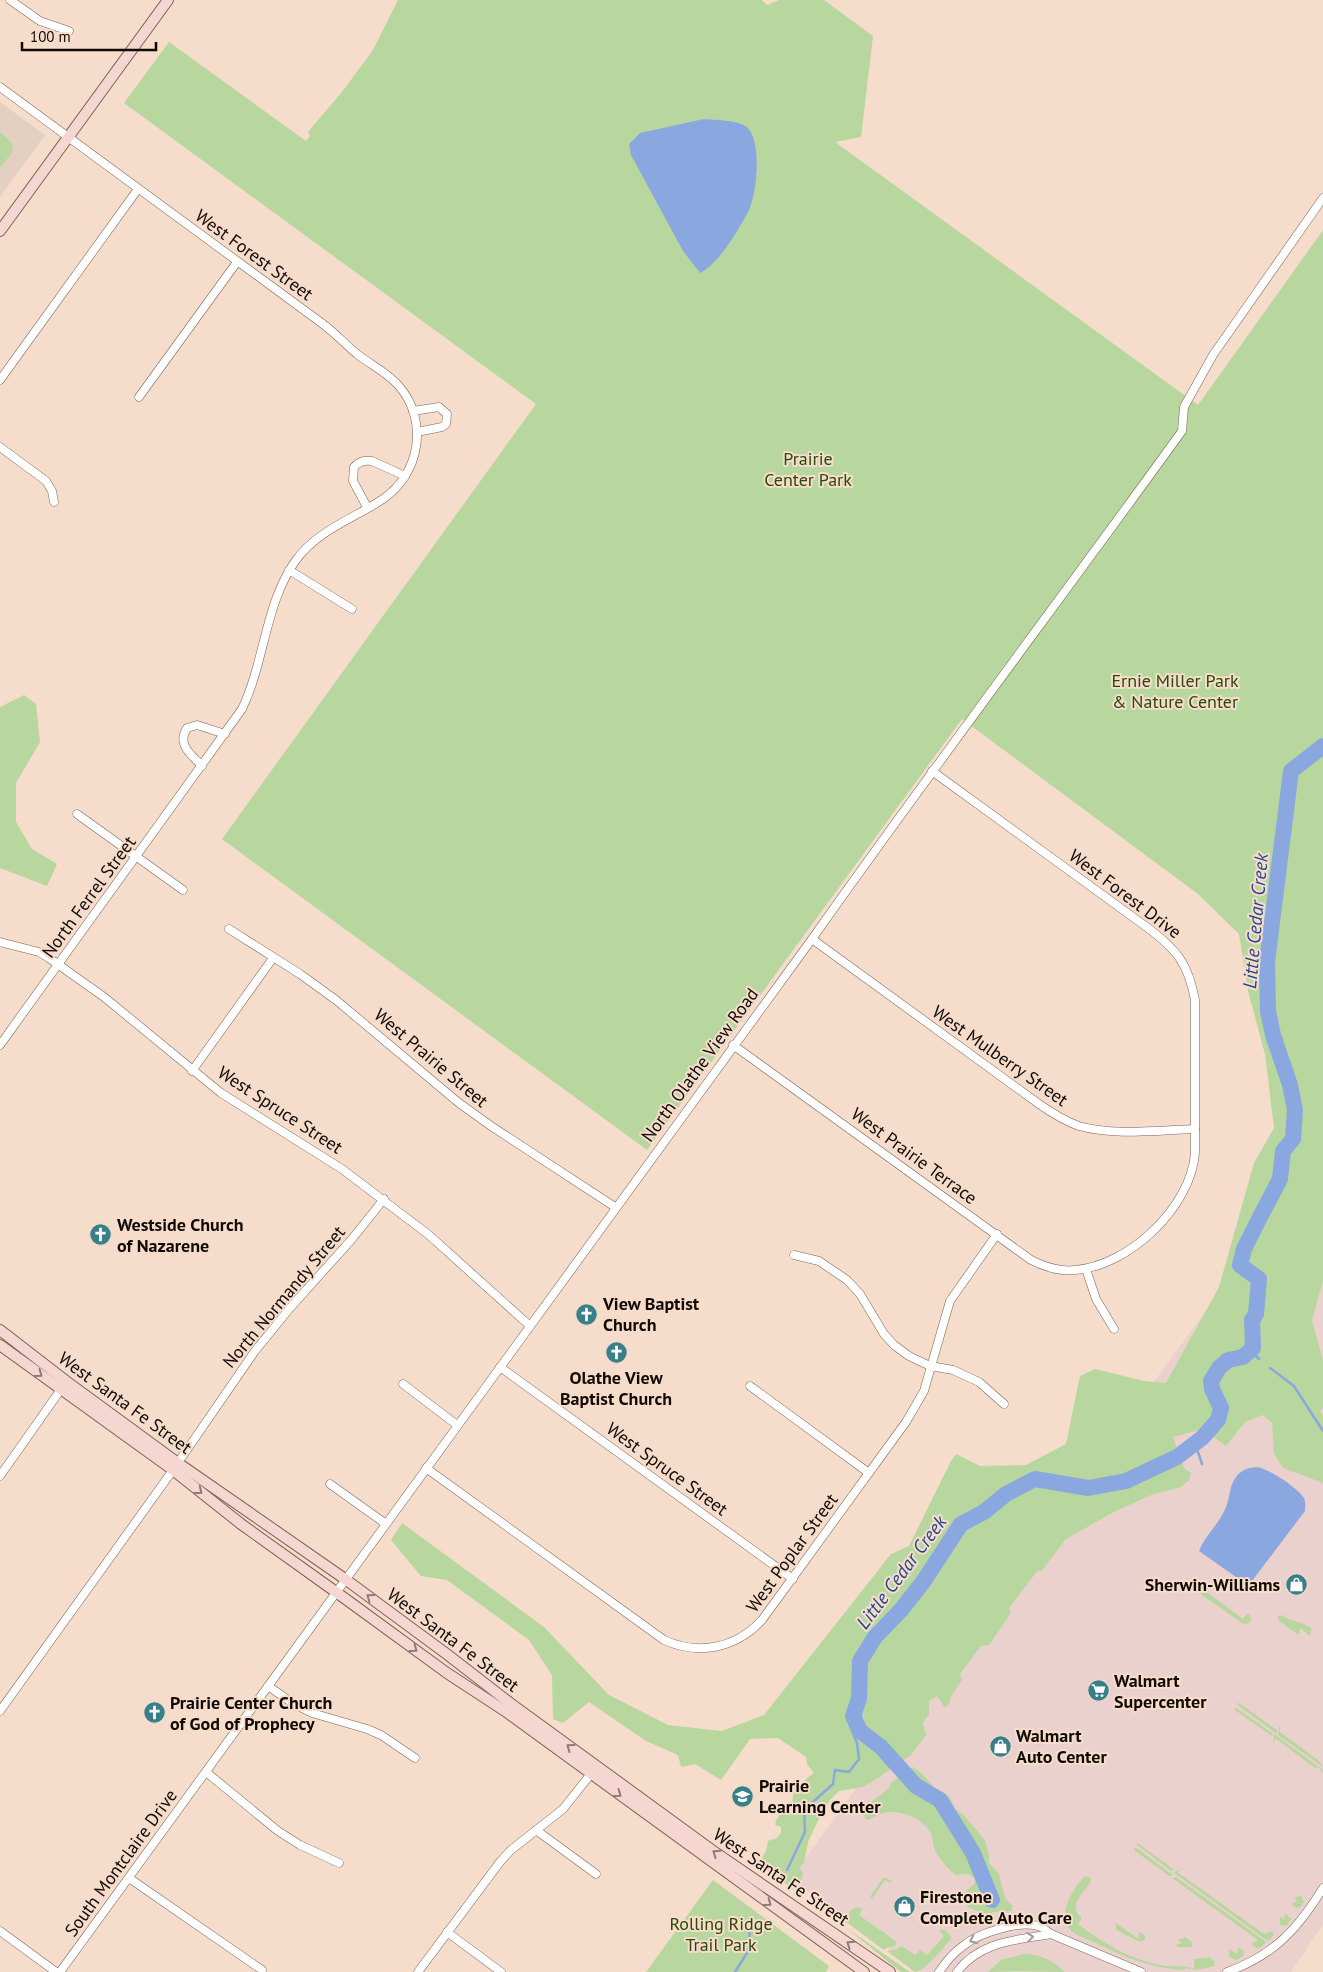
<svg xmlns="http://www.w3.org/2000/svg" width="1323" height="1972" font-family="'PT Sans',sans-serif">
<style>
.commercial{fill:#ebd1cd}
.education{fill:#e3d0c1}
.green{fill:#b7d79e}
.water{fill:#8aa8df}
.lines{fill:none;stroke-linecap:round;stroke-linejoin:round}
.stream{stroke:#8aa8df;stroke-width:2.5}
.river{stroke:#8aa8df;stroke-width:16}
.street-casing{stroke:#796454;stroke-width:9}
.secondary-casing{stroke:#796454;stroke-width:12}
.street{stroke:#fff;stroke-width:8}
.secondary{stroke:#f6d6d1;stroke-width:10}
.oneway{stroke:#8f7a75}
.oneway2{stroke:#a09d9b}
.labels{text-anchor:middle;stroke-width:4;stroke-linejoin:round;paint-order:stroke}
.street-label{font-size:18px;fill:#120a05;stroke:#f5dccb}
.park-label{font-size:18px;fill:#2b4809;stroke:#f5dccb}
.poi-label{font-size:18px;font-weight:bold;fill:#120a05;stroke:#f5dccb;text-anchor:start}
.water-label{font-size:19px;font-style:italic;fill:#244688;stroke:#f5dccb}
</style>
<rect width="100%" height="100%" fill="#f5dccb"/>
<path class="commercial" d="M1323,1151V1924L1291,1972H920L790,1879Z"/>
<path class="education" d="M0,102L45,135L0,197Z"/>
<g class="green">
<path d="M398,0H762L767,5L779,0H824L873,36L861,137L835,142L1198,405L1323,230V1281L1312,1320L1323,1360V1408L1320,1411L1323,1416V1484L1318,1481L1283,1468L1274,1453L1272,1423L1263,1415L1245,1422L1226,1446L1203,1429L1173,1437L1184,1468L1191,1473L1189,1480L1181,1487L1151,1495L1110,1514L1065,1540L1041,1572L1038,1570L1009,1608L1011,1613L989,1645L981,1646L960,1674L962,1680L952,1695L949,1704L945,1708L937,1696L929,1701V1714L923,1723L926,1735L911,1755L875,1780L863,1787L839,1791L831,1799L822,1812L808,1842L804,1863L799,1867L803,1873L802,1879L793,1889L758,1864L766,1851L768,1841L777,1838L781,1833V1827L775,1825C779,1809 788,1814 792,1804C793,1802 792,1799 793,1796C796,1786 806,1779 814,1773L807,1764L806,1757L778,1738L750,1739L721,1780L695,1764L681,1767L678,1755L646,1741L589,1702L563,1723L553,1719L552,1675L529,1640L447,1580L421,1576L391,1540L402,1523L544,1627L609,1695L668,1725L722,1731L764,1715L891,1554L909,1546L951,1461L956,1454L980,1466L1026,1465L1066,1444L1080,1376L1095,1369L1144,1381L1166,1383L1219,1287L1254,1163L1274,1128L1265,1054L1248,991L1239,934L1198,894L962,719L647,1150L222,839L536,404L124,103L169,42L306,141L310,136L308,132L342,92L373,50Z"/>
<path d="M0,132L12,143L13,151L0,168Z"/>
<path d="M24,695L36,704L40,742L16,783V822L32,849L57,864L47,886L0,868V707Z"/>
<path d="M1200,1580L1208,1584L1204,1590L1243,1619L1248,1613L1251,1616V1620L1247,1624L1242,1623L1199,1593L1196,1586Z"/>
<path d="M1281,1615C1291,1622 1301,1621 1311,1628L1310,1636L1300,1628L1299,1634H1297L1278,1620V1616Z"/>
<path d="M1239,1703L1277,1730V1734L1240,1707L1237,1704Z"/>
<path d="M1235,1707L1272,1733V1736L1235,1710Z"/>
<path d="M1280,1723V1732L1319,1761L1323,1767L1278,1735Z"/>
<path d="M1274,1734L1323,1770V1773L1318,1767L1315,1768L1275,1738L1273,1746Z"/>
<path d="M913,1767L921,1773L937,1790L943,1792L950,1797L955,1809L962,1813L985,1840L989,1856V1863L999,1874L1005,1898L1013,1906L1011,1911L993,1912L988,1916L968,1907L964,1900V1893L975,1883L974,1878L968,1874L956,1875C948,1869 938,1858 934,1848C933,1844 933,1840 932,1836C927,1821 905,1811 890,1812C882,1812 875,1817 868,1820L865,1819L864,1812L867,1805L888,1789L892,1782L909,1769Z"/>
<path d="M1136,1844H1139L1173,1869L1181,1866L1171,1871Z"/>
<path d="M1134,1847L1138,1849L1173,1875L1161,1879L1169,1876L1134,1850Z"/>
<path d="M1184,1868L1177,1872L1264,1934L1272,1931L1274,1934L1269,1941L1265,1939L1173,1872Z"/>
<path d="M1085,1876L1090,1878L1091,1882C1083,1893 1067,1906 1082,1918L1078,1924C1103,1943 1129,1959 1160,1965C1171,1967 1186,1965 1194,1969V1959L1209,1957L1214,1961L1215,1966L1195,1970L1186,1968L1183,1970C1149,1968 1122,1956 1091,1941C1083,1937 1073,1935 1068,1927C1058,1911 1075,1886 1085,1876Z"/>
<path d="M1176,1877L1265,1941L1266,1943L1259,1948H1256L1251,1944L1258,1940L1172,1878L1164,1881Z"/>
<path d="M883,1878H886L892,1881L890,1883L885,1880L872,1899L882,1908L870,1897Z"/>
<path d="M713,1880L829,1966L826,1972H646Z"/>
<path d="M1301,1896L1304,1902L1300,1907L1296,1908L1291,1904L1297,1901L1295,1897Z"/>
<path d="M857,1907L863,1909L859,1915L897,1942L895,1946L886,1948L884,1950L845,1921L851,1910Z"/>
<path d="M1285,1913L1291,1919L1287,1925L1283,1926L1280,1925V1917L1284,1919Z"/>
<path d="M1116,1923L1139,1939V1932H1140L1145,1936V1940L1140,1942L1116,1930Z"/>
<path d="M845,1927L910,1972H901Z"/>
<path d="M941,1929L946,1930L952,1938C945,1946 925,1971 915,1972L887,1951L897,1949L902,1946L915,1955L920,1950L927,1955L944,1936L940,1931Z"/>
<path d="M1185,1937L1192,1942V1947H1177L1176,1945L1182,1943L1178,1940Z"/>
<path d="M1238,1947L1244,1951L1243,1956L1236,1960L1229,1957V1949L1237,1954Z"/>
<path d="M1024,1954C1040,1954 1054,1961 1065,1972L1016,1971L988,1972L1001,1960Z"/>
</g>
<g class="water">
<path d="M704,119C714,120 737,120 745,126C763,137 757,193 749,210C739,229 719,264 700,273L683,251L631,155L629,144L640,133Z"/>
<path d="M1256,1467C1268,1468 1298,1488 1304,1498C1306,1502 1305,1507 1305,1511L1252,1581L1243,1582L1199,1551C1206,1534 1220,1523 1226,1507C1230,1498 1229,1486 1236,1477C1241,1470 1248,1468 1256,1467Z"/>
</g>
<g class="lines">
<g class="stream">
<path d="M1253,1348L1255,1355L1259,1359"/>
<path d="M1270,1368L1294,1386L1323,1431"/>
<path d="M1195,1443L1202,1464"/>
<path d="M787,1870L805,1832L804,1810L833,1784L835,1770L849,1772L859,1759L857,1743L850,1726L853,1716"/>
<path d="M735,1972L747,1953L752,1918"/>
</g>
<path class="river" d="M992,1900L973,1853L940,1800L916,1786L881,1747L860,1731L853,1716L859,1699L860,1661L875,1637L901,1610L923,1582L961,1524L984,1512L1006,1494L1035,1479L1088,1488L1126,1481L1177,1457L1202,1438L1218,1420L1221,1408L1212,1389L1211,1381L1219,1368L1228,1360L1243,1357L1253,1348L1252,1320L1256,1314L1259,1279L1240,1265L1244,1249L1259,1219L1280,1179L1283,1151L1293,1139L1295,1110L1290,1085L1273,1035L1268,1011L1267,962L1291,771L1323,746"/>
<defs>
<g id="street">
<path d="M10,0L40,21L69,31"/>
<path d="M0,87L323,324C335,333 345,344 357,354C371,365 388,373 399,386C429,421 420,474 383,499C353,519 318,530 296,560C265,603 265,661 242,709L0,1045"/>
<path d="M0,380L138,189"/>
<path d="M139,397L237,262"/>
<path d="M413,411L439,407L447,414L446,424L442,427L417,432"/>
<path d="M0,447L46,481L52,491L54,502"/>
<path d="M367,507L353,481L354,467C360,461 364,460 372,461L405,476"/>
<path d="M289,570L352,609"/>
<path d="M202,766C192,755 176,745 187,728L197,725L225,734"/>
<path d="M77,814L183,890"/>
<path d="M229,929L300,974L336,1000L459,1103L491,1126L615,1207"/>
<path d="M812,939L1039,1104C1052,1113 1064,1121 1079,1126C1113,1136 1159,1130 1195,1129"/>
<path d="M0,942L39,952L49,958L104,997L221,1093L342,1169L429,1235L530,1326"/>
<path d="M733,1045L1031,1260C1045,1267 1059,1272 1075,1270C1129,1266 1191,1207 1195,1153V1000C1188,963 1177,950 1148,928L932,771"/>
<path d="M192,1071L273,958"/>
<path d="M794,1255L819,1261L847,1280L860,1294L884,1334L894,1345L909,1356L930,1366L953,1370L979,1382L1004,1404"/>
<path d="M1086,1269L1096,1299L1114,1329"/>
<path d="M500,1367L793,1579"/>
<path d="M403,1384L457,1425"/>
<path d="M750,1386L869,1473"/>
<path d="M426,1468L664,1640C699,1656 736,1648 762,1620L906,1422L924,1391L950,1301L997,1234"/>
<path d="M0,1476L64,1385"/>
<path d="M330,1484L386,1524"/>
<path d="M268,1686L294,1704L312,1713L367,1729L381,1735L415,1758"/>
<path d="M0,1711L173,1470L255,1351L290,1308L352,1239L384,1199"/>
<path d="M206,1772L278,1831L300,1845L339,1863"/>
<path d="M536,1830L596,1874"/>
<path d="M129,1878L262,1970"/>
<path d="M0,1931L56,1972"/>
<path d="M447,1932L501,1972"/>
<path d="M60,1972L812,939C933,768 1059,601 1182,431L1184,407L1213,355L1323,198"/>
<path d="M418,1972L500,1862L511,1850L563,1809L594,1770"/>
<path d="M939,1972C945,1963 953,1953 963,1946C978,1933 1022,1919 1041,1927C1045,1929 1048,1932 1051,1934L1141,1972"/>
<path d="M957,1972C980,1941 1017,1940 1051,1934"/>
<path d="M1227,1972C1274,1955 1297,1930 1323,1888"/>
</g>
<g id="secondary">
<path d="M0,231L168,0"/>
<path d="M0,1330L66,1381L178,1463L345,1579L448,1655L510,1703L716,1853L890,1972"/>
<path d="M0,1345L173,1470L241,1524L336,1592L447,1673L505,1711L864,1972"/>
</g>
</defs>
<use href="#street" class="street-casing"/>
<use href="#secondary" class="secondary-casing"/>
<use href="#street" class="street"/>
<use href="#secondary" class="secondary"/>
</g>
<defs><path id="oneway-chevron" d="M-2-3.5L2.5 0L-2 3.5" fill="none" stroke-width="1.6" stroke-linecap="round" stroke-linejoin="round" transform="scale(1.25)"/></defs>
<g class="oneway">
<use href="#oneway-chevron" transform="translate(39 1374) rotate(36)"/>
<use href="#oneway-chevron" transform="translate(199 1491) rotate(38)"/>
<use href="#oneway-chevron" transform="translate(370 1597) rotate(-144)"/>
<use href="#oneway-chevron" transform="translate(414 1649) rotate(36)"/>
<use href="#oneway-chevron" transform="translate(570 1747) rotate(-144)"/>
<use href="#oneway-chevron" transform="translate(618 1794) rotate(36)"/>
<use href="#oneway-chevron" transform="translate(716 1853) rotate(-145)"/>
<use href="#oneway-chevron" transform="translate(768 1903) rotate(36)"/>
<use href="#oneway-chevron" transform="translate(850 1944) rotate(-145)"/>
</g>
<g class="oneway2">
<use href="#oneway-chevron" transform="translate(1030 1937) rotate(-6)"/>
<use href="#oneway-chevron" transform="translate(973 1940) rotate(155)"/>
</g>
<defs>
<symbol id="church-disc" viewBox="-11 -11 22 22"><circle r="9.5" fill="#387f89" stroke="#f5dccb"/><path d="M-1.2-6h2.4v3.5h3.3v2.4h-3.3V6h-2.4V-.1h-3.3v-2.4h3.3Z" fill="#fff"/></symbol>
<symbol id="shop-disc" viewBox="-11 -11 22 22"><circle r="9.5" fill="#387f89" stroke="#f5dccb"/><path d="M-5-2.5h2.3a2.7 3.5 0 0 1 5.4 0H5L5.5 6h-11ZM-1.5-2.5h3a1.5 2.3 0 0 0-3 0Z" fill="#fff"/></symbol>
<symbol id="supermarket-disc" viewBox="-11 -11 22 22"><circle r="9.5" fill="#387f89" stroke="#f5dccb"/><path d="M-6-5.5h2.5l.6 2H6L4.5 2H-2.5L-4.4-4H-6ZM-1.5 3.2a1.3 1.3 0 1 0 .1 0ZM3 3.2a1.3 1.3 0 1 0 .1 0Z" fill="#fff"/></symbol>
<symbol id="school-disc" viewBox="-11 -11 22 22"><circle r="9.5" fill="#387f89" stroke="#f5dccb"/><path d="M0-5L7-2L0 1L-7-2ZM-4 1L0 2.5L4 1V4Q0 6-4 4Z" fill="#fff"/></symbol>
</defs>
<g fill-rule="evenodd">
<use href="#church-disc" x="88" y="1222" width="25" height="25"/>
<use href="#church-disc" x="574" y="1302" width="25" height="25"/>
<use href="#church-disc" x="604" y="1340" width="25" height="25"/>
<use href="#shop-disc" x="1284" y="1572" width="25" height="25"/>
<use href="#supermarket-disc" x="1086" y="1678" width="25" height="25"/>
<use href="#church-disc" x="142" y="1700" width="25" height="25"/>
<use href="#shop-disc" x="988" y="1734" width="25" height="25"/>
<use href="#school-disc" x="730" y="1784" width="25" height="25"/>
<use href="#shop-disc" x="892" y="1894" width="25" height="25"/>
</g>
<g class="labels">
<g class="street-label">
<text transform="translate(254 255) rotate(36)" y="6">West Forest Street</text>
<text transform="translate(1125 894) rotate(37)" y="6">West Forest Drive</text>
<text transform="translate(89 897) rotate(-54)" y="6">North Ferrel Street</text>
<text transform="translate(1000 1056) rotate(35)" y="6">West Mulberry Street</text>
<text transform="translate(431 1058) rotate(40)" y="6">West Prairie Street</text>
<text transform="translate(700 1065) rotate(-54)" y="6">North Olathe View Road</text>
<text transform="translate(280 1110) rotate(33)" y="6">West Spruce Street</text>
<text transform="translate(914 1156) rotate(36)" y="6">West Prairie Terrace</text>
<text transform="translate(284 1297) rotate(-50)" y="6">North Normandy Street</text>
<text transform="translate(125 1403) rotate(36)" y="6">West Santa Fe Street</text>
<text transform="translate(667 1469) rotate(36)" y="6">West Spruce Street</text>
<text transform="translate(792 1553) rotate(-54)" y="6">West Poplar Street</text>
<text transform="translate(453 1640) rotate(37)" y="6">West Santa Fe Street</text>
<text transform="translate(121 1863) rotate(-54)" y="6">South Montclaire Drive</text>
<text transform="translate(781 1877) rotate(34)" y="6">West Santa Fe Street</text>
</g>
<g class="park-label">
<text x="808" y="465">Prairie<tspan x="808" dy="21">Center Park</tspan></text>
<text x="1175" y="687">Ernie Miller Park<tspan x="1175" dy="21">&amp; Nature Center</tspan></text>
<text x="721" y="1930">Rolling Ridge<tspan x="721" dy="21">Trail Park</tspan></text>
</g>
<g class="poi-label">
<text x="117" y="1231">Westside Church<tspan x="117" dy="21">of Nazarene</tspan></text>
<text x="603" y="1310">View Baptist<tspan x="603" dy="21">Church</tspan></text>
<text x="616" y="1384" text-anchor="middle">Olathe View<tspan x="616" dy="21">Baptist Church</tspan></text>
<text x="1280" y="1591" text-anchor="end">Sherwin-Williams</text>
<text x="1114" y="1687">Walmart<tspan x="1114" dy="21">Supercenter</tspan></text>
<text x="170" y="1709">Prairie Center Church<tspan x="170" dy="21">of God of Prophecy</tspan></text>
<text x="1016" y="1742">Walmart<tspan x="1016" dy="21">Auto Center</tspan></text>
<text x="759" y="1792">Prairie<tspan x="759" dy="21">Learning Center</tspan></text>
<text x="920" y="1903">Firestone<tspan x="920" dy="21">Complete Auto Care</tspan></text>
</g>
<g class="water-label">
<text transform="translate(1255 921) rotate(-85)" y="7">Little Cedar Creek</text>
<text transform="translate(901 1572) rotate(-53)" y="7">Little Cedar Creek</text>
</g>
</g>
<path d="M22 42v8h134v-8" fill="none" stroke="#120a05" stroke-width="2.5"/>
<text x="30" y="42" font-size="15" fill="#120a05" stroke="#f5dccb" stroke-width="4" paint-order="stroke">100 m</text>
</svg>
